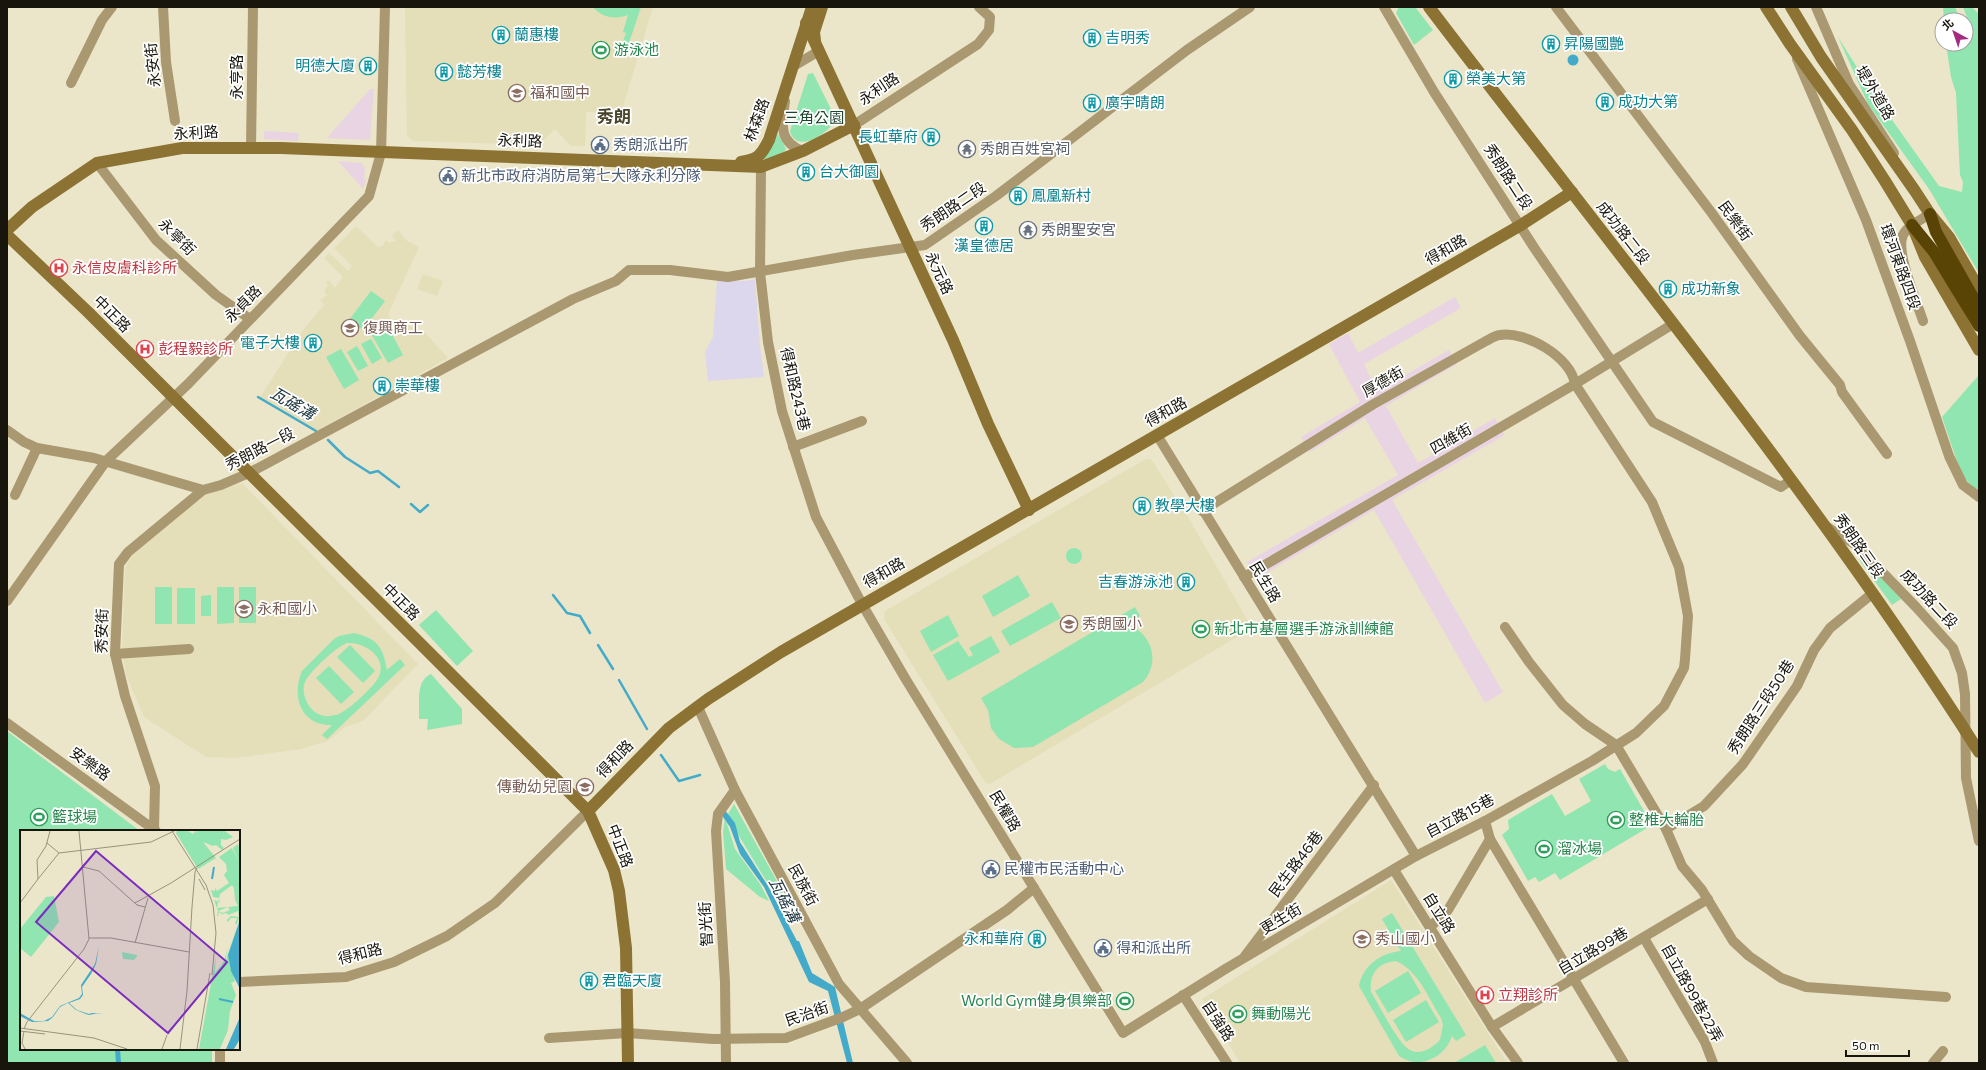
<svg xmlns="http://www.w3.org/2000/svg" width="1986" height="1070" font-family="Commissioner,'Noto Sans TC',sans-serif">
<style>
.commercial{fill:#e9d4e3}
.industrial{fill:#dcd7ed}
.built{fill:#e4deb9}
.green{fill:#90e5b0;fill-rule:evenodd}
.water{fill:#43abc9}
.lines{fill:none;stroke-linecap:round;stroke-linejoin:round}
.stream{stroke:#43abc9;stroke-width:2.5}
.street{stroke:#a99870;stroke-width:10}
.secondary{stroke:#8c7333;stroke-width:12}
.highway{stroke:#594406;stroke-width:12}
.labels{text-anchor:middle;stroke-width:3.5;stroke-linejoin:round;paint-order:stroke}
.culture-label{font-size:15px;fill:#0d838f;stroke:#fff;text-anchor:start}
.leisure-label{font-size:15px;fill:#27864d;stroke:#fff;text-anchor:start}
.street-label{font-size:15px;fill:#18160c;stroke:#fff}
.education-label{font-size:15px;fill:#785e54;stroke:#fff;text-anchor:start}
.park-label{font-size:15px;fill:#1b452d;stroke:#fff}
.service-label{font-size:15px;fill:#4e5e75;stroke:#fff;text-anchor:start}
.worship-label{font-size:15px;fill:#5b616d;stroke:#fff;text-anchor:start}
.health-label{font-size:15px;fill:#be3a42;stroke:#fff;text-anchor:start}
.water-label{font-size:16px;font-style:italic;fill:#223941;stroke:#fff}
.quarter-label{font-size:17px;font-weight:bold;fill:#49452c;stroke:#fff}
.inset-river{fill:none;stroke:#43abc9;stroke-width:2}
.inset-road{fill:none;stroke:#97937d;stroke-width:1}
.view{fill:#7b2cbf;fill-opacity:0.15;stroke:#7b2cbf;stroke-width:2}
.inset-edge{fill:none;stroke:#18160c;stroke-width:2}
</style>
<rect width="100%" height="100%" fill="#ebe6c9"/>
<g class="commercial">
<path d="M370,89H374L370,140L327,138Z"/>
<path d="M264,131L299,133L298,141L264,139Z"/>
<path d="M338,161L362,163L365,169L364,178L366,180L363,189Z"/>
<path d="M1455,297L1461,308L1364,364L1377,391L1449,350L1457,364L1386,406L1418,463L1495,418L1505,435L1392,500L1503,692L1485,703L1374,510L1256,579L1247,562L1398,475L1365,418L1310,452L1301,437L1360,402L1329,344L1348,333L1358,353Z"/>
</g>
<path class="industrial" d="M755,279L760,346L764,377L708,381L705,352L713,337L717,280L746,281Z"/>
<g class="built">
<path d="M405,7H653L621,113L586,112L585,146H571L555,129L539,145L413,141L407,136Z"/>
<path d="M356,226L378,247L382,246L386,240L389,243L396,241L392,236L398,230L407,241L419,247L388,314L396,329L404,325L405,327L407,325L420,331L422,334L425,333L448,358L316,431L260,397L306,326L324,305L320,300L327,295L324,291L329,285L326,282L328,280L335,288L343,277L324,258L329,253L348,271L352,266L334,248Z"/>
<path d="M423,274L443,281L437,296L417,289Z"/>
<path d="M1146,459H1151L1188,517L1252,628L990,784L985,782L884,619L885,611Z"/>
<path d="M242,483L418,664L363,721L345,727L328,741L301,749L235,758L206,757L144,717L126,675L122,650L125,568L133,554L201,496Z"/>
<path d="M1391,880L1507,1063H1240L1202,999Z"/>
</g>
<g class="green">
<path d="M593,7L617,8L641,7L629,43L623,41L626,33L623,32L628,15C615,20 601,17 593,7Z"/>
<path d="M1399,7H1415L1433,30L1414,45L1396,13Z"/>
<path d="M1943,7H1955L1960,20H1944Z"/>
<path d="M1963,7H1972L1979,14V273L1929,189L1868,104L1838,37L1875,96L1939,186L1962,192L1963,182L1960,175L1956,93L1951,77L1946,44H1966V36L1973,33Z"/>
<path d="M813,73L831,109L834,122C826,135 796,154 790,131L808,74Z"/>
<path d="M778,134L786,149L784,152L766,160L764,159Z"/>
<path d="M371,291L385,301L363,330L349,320Z"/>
<path d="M386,323L403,355L388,363L370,332Z"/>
<path d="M371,339L382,358L372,364L361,344Z"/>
<path d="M357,346L368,366L358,371L347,352Z"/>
<path d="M341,349L359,380L344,389L326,357Z"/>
<path d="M1979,375V490L1977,491L1962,476L1942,417Z"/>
<circle cx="1074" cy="556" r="8"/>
<path d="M1862,557L1901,599L1892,605L1860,561L1859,558Z"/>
<path d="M1018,575L1030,596L993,617L982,596Z"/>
<rect x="155" y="587" width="17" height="37"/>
<path d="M217,587H234V623L217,624Z"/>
<rect x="239" y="587" width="17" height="36"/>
<rect x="177" y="588" width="18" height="36"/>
<path d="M211,595V616H201V596Z"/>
<path d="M1052,602L1061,618L1010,646L1001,631Z"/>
<path d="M1135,607L1140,616L1126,624C1152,632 1161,662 1143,682L1033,747L1014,748L999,739L991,728L988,710L981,698Z"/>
<path d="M436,610L473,651L457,666L419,625Z"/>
<path d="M948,615L959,636L931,652L920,631Z"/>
<path d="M354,633C378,639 383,647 387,670L400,659L405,665L327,739L322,735L332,725C301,726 291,696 302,671L334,639L339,636ZM347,643C367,642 390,660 377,680C371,689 346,713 336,715C331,716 326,717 321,715C309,712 300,693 305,682C310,671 336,647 347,643Z"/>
<path d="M991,636L1000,652L948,681L933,655L958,641L969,657L973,655L969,648Z"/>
<path d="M350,645L375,671L363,683L337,657Z"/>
<path d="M329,666L354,692L341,704L316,678Z"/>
<path d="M431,674L462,709V724L427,730L428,719H419C420,703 415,681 431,674Z"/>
<path d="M7,731L140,831H21V1049H212V1063H7Z"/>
<path d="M1605,764L1608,769L1615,772L1620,769L1652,825L1560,880L1555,873L1539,882L1535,877L1528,881L1502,835L1509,829L1508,820L1552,794L1565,816L1591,801L1579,779Z"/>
<path d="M734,804L783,892L776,897L727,816Z"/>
<path d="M725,818L735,849L760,884L769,901L760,897L726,869L723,832Z"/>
<path d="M1392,913L1466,1035L1456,1041L1452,1036C1445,1058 1419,1070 1399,1056L1359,986C1363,965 1381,953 1401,951L1382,919ZM1396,961C1418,970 1429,999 1441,1018L1443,1025L1440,1040C1433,1047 1422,1055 1412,1051C1399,1047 1379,1004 1371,992C1369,973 1378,963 1396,961Z"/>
<path d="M1408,971L1421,993L1388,1013L1375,991Z"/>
<path d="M1426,1000L1439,1022L1406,1042L1393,1020Z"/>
<path d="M1485,1045L1496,1063H1454Z"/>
</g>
<g class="water">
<circle cx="1573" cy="60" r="5.5"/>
<path d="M724,809L735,823L740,842L768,886L797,941H799L812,973L835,987L853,1063H847L828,991L809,982L764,887L740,854L730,827L721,814Z"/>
<path d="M115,1049H120L121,1063H116Z"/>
</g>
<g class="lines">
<g class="stream">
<path d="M258,397L316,431"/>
<path d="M328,440L345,457L370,473L378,471L399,487"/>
<path d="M411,504L420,512L428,505"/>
<path d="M553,595L567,613L580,616L590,633"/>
<path d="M598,645L613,669"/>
<path d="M619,680L647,729"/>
<path d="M661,755L679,781L700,775"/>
</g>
<g class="street">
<path d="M163,7L166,62L175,121"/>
<path d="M1384,7L1434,92L1535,249L1653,422L1781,487L1791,480"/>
<path d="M1556,7L1711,212L1800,336L1840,385L1842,392L1887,454"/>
<path d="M1816,7L1849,84L1894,153"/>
<path d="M1797,59L1866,220L1910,341L1949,456L1963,485L1979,497"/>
<path d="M792,67L819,51"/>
<path d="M71,83L102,20L112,7"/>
<path d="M785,101C782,124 778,142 803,151"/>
<path d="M854,125L978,44L989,30L990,17L979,7"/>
<path d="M251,148L253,7"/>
<path d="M97,163L156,240L216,295L250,319"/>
<path d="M761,167L760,272L768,342L782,411L816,517L862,604L905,678L1123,1033L1227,968L1416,856L1485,821L1592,761L1636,733L1664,706L1684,668L1685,659L1688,616L1679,567L1652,502L1575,384C1571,357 1526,331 1500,335C1496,335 1490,339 1486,341L1372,405L1202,511"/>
<path d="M1923,321C1917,302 1895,252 1903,235C1907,226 1921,220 1930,214L1934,222"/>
<path d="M7,430L24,442L37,448L94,458L203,490L221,485L249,473L573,299L616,281L629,270H670L728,277L853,255L925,245L996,196L1187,50L1250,7"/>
<path d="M1157,435L1416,856"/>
<path d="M793,447L862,421"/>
<path d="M15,495L37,448"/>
<path d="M1827,527L1856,545L1916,607L1953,648L1962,673L1965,694L1966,778L1979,841"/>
<path d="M1244,577L1575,384L1673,324"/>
<path d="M7,601L106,461L188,384L369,196L381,153L385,7"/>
<path d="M1505,627L1529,662L1563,705L1585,724L1616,745L1666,829L1682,866L1702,890L1733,941L1749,956L1781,978L1806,987L1946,997"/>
<path d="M115,654L189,649"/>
<path d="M698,707L735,790L839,984L907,1063"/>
<path d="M7,723L156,831"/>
<path d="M1485,821L1490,839L1624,1063"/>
<path d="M154,829L155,786L125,696L115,654L119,564L128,552L203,490"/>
<path d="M1666,829L1704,806L1743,764L1797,686L1814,650L1830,628L1873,593"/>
<path d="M1394,870L1492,1027L1518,1063"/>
<path d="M1430,927L1448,910L1490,839"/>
<path d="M1644,938L1705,1042L1713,1063"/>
<path d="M1245,956L1374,785"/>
<path d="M239,982L346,977L394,962L447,936L495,903L588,811"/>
<path d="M1183,995L1227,1063"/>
<path d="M1492,1027L1708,899"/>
<path d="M549,1038L627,1033L713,1039L786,1038L843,1017L860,1009L1007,910L1034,888"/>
<path d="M220,1049V1063"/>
<path d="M726,1063L725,982L716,831L718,814L735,790"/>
<path d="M1933,1063L1943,1051"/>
</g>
<g class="secondary">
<path d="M1429,7C1616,253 1813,491 1979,752"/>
<path d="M1766,7L1790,44L1852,130L1885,181L1912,225L1925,257L1979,350"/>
<path d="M1791,7L1821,57L1915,191L1930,214L1949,237L1979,289"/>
<path d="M806,23L953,340L988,424L1029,510"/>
<path d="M815,41L814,32L822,7"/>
<path d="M741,162C758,159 761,156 769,140L812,7"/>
<path d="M7,230L32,207L97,163L182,148H281L761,167L803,151L854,125"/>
<path d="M7,235L88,312L588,811L614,870L619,891L626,948L628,1063"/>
<path d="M588,811L669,728L708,699L781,652L1521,225L1572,192"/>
</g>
<g class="highway">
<path d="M1930,214L1936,232L1979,308"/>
<path d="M1912,225L1934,252L1979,326"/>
</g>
</g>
<defs>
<symbol id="building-ring" viewBox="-11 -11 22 22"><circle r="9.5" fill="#fff" stroke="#0f9aa8" stroke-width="1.5"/><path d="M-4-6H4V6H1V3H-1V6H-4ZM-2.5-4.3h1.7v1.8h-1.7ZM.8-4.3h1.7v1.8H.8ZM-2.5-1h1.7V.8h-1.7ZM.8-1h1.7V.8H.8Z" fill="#0f9aa8"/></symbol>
<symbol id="stadium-ring" viewBox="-11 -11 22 22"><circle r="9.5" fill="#fff" stroke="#2e9e5b" stroke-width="1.5"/><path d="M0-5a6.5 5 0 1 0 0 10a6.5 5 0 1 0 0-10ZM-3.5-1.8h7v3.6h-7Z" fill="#2e9e5b"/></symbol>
<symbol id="school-ring" viewBox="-11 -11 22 22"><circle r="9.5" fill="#fff" stroke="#8d6e63" stroke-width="1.5"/><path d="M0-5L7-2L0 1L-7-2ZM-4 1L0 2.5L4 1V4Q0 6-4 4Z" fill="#8d6e63"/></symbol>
<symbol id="civic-ring" viewBox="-11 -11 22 22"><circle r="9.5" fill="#fff" stroke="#5c6f8a" stroke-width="1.5"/><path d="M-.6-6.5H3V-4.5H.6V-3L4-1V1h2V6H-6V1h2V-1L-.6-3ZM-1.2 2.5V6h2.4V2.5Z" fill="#5c6f8a"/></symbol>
<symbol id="temple-ring" viewBox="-11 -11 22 22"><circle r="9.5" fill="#fff" stroke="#6b7280" stroke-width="1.5"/><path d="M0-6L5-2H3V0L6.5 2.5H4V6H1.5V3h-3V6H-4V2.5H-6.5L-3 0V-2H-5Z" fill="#6b7280"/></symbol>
<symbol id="hospital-ring" viewBox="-11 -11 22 22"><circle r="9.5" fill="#fff" stroke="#e0444e" stroke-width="1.5"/><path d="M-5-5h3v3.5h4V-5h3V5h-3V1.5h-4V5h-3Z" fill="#e0444e"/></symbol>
</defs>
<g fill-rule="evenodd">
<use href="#building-ring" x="491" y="25" width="20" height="20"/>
<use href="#building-ring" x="1082" y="28" width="20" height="20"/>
<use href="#building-ring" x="1541" y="34" width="20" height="20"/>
<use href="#stadium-ring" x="591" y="40" width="20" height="20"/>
<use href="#building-ring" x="358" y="56" width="20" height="20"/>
<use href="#building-ring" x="434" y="62" width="20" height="20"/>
<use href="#building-ring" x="1443" y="69" width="20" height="20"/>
<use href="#school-ring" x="507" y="83" width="20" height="20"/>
<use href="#building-ring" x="1595" y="92" width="20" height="20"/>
<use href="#building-ring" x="1082" y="93" width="20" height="20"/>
<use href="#building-ring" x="921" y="127" width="20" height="20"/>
<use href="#civic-ring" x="590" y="135" width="20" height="20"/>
<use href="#temple-ring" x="957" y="139" width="20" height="20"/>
<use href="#building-ring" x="796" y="162" width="20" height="20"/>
<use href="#civic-ring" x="438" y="166" width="20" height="20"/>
<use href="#building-ring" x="1008" y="186" width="20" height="20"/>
<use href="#building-ring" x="974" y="216" width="20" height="20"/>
<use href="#temple-ring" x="1018" y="220" width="20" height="20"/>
<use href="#hospital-ring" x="49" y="258" width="20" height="20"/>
<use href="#building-ring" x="1658" y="279" width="20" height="20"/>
<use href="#school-ring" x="340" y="318" width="20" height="20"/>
<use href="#building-ring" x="303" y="333" width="20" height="20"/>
<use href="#hospital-ring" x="135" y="339" width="20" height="20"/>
<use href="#building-ring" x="372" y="376" width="20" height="20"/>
<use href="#building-ring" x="1132" y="496" width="20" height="20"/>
<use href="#building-ring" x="1176" y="572" width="20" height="20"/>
<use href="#school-ring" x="234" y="599" width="20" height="20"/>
<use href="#school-ring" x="1059" y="614" width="20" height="20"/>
<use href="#stadium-ring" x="1191" y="619" width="20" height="20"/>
<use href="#school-ring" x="575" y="777" width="20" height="20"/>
<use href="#stadium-ring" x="29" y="807" width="20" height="20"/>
<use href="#stadium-ring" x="1606" y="810" width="20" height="20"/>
<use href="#stadium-ring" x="1534" y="839" width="20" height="20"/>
<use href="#civic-ring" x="981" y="859" width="20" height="20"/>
<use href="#building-ring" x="1027" y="929" width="20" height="20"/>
<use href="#school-ring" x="1352" y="929" width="20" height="20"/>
<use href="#civic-ring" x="1093" y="938" width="20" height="20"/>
<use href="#building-ring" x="579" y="971" width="20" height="20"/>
<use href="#hospital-ring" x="1475" y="985" width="20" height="20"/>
<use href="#stadium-ring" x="1115" y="991" width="20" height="20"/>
<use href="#stadium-ring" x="1228" y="1004" width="20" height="20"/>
</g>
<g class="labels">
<g class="culture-label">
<text x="514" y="40">蘭惠樓</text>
<text x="1105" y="43">吉明秀</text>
<text x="1564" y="49">昇陽國艷</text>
<text x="355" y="71" text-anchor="end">明德大廈</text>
<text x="457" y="77">懿芳樓</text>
<text x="1466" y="84">榮美大第</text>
<text x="1618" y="107">成功大第</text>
<text x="1105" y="108">廣宇晴朗</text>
<text x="918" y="142" text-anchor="end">長虹華府</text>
<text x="819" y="177">台大御園</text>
<text x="1031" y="201">鳳凰新村</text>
<text x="984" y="251" text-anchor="middle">漢皇德居</text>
<text x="1681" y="294">成功新象</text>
<text x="300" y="348" text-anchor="end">電子大樓</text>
<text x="395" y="391">崇華樓</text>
<text x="1155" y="511">教學大樓</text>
<text x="1173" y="587" text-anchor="end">吉春游泳池</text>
<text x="1024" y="944" text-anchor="end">永和華府</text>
<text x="602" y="986">君臨天廈</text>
</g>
<g class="leisure-label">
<text x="614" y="55">游泳池</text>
<text x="1214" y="634">新北市基層選手游泳訓練館</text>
<text x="52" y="822">籃球場</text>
<text x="1629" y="825">整椎大輪胎</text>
<text x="1557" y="854">溜冰場</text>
<text x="1112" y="1006" text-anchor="end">World Gym健身俱樂部</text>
<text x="1251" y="1019">舞動陽光</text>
</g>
<g class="street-label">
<text transform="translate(153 65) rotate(-96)" y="5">永安街</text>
<text transform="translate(237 77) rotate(-90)" y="5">永亨路</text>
<text transform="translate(879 89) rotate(-34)" y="5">永利路</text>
<text transform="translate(1875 93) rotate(59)" y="5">堤外道路</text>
<text transform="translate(757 120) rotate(-70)" y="5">林森路</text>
<text transform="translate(196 133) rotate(-3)" y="5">永利路</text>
<text transform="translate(520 141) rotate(2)" y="5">永利路</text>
<text transform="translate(1508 177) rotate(57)" y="5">秀朗路二段</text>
<text transform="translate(953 207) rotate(-34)" y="5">秀朗路二段</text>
<text transform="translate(1735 221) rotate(54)" y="5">民樂街</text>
<text transform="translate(1623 233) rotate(52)" y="5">成功路二段</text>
<text transform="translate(177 237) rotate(45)" y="5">永寧街</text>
<text transform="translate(1446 250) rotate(-30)" y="5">得和路</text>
<text transform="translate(1900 267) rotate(70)" y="5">環河東路四段</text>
<text transform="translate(939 273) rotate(65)" y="5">永元路</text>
<text transform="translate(243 304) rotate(-45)" y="5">永貞路</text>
<text transform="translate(112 314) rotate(45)" y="5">中正路</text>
<text transform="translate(1383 382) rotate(-30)" y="5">厚德街</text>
<text transform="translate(795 389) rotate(77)" y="5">得和路243巷</text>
<text transform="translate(1166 412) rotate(-29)" y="5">得和路</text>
<text transform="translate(1451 439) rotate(-30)" y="5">四維街</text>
<text transform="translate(260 449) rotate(-27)" y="5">秀朗路一段</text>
<text transform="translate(1859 546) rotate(55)" y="5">秀朗路三段</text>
<text transform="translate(884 573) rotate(-30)" y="5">得和路</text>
<text transform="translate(1265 582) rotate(59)" y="5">民生路</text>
<text transform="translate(1929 599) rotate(47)" y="5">成功路二段</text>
<text transform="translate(401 602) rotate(45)" y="5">中正路</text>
<text transform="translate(102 631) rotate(-89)" y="5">秀安街</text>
<text transform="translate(1761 707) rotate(-57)" y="5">秀朗路三段50巷</text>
<text transform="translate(615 759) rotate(-46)" y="5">得和路</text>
<text transform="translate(90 764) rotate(36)" y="5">安樂路</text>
<text transform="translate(1005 811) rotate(59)" y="5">民權路</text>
<text transform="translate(1460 816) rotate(-28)" y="5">自立路15巷</text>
<text transform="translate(620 846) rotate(69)" y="5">中正路</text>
<text transform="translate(1296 864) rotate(-53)" y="5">民生路46巷</text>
<text transform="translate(803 885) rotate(62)" y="5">民族街</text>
<text transform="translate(1439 913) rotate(58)" y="5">自立路</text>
<text transform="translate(1281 919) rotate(-31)" y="5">更生街</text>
<text transform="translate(706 924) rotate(-93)" y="5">智光街</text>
<text transform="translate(1593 951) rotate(-30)" y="5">自立路99巷</text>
<text transform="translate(360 954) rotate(-14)" y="5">得和路</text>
<text transform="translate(1692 993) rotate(61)" y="5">自立路99巷22弄</text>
<text transform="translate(807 1014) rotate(-19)" y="5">民治街</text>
<text transform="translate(1218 1021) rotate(57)" y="5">自強路</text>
</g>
<g class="education-label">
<text x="530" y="98">福和國中</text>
<text x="363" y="333">復興商工</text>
<text x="257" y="614">永和國小</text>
<text x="1082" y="629">秀朗國小</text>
<text x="572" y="792" text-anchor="end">傳動幼兒園</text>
<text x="1375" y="944">秀山國小</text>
</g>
<g class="park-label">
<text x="814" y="123">三角公園</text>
</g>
<g class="service-label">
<text x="613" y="150">秀朗派出所</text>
<text x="461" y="181">新北市政府消防局第七大隊永利分隊</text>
<text x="1004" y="874">民權市民活動中心</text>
<text x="1116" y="953">得和派出所</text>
</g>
<g class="worship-label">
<text x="980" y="154">秀朗百姓宮祠</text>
<text x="1041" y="235">秀朗聖安宮</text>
</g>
<g class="health-label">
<text x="72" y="273">永信皮膚科診所</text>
<text x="158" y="354">彭程毅診所</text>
<text x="1498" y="1000">立翔診所</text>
</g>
<g class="water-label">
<text transform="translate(293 403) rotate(30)" y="6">瓦磘溝</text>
<text transform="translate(785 900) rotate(63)" y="6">瓦磘溝</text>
</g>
<g class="quarter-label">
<text x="614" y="123">秀朗</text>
</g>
</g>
<g transform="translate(20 830)">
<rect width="220" height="220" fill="#ebe6c9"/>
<path d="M157,1H168L173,4L175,1H177L173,4L178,1H205L213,7L206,10L201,9V15L191,5L204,18L202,20L196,15L193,16L183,12L196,28L178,39L156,3ZM218,14L220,20V84L217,94H215L217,88H211L208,92L207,90L211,86L219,87L218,81L208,85L207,83L202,84L199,82L198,86H197L198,81L203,83L210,80L208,77L198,81L194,70L200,72L199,68L193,67L191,60L195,61V58L197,61L209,53L204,45L207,41L206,34L199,27L212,18L219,32L213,18ZM210,52L214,58L215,70L218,76L197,78L200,64L212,55ZM34,66L39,92L11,127L0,118V99L26,67ZM220,88L209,131L215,151L211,153L216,165L210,181L208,200L200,219H179L196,126L195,143L204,131L208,117L205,133ZM102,122L117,125V126L114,130L103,129Z" fill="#90e5b0" fill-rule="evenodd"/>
<path d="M220,90V159L211,141L208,125ZM79,116L76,134L71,144L62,157L63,165L60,169L49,173L57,180L69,184L72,183H77L92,184L98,193L92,184L78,183L69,185L66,184L56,180L48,173L40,177L33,187L28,191L12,192L0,186V183L14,191H24L32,187L40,176L59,168L62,164L61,155L75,134ZM220,187V209L214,219H206Z" fill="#43abc9"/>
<path class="inset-river" d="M192,49L194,37M199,169L213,172"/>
<path class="inset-road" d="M152,1L186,55L193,75L196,103L192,145M27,13L39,23L131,12L154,1M63,37L79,41L117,75L125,77M18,49L39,23M179,49L185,60M151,53L220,9M0,73L18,49L17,30L26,16L30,1M115,73L151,53M172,77L175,42L177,38M69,108H91L169,122M115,113L128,68M0,198L74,208L107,219M4,199L7,192L64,119L69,109L59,1M0,201L25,204M4,201L2,213L5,219M142,219L147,205M160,219L167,161L172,77M177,219L190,143"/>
<path class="view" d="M76,21L207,132L148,203L16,92Z"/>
<rect width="220" height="220" class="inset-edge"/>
</g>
<rect width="1986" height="1070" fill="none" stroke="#18160c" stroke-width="16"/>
<g transform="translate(1954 32) rotate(320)"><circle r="19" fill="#ffffff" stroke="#a3a29e"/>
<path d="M0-3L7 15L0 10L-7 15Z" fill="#a52b80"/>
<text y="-6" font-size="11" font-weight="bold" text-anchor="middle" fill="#18160c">北</text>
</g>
<path d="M1846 1050v6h63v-6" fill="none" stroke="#18160c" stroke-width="2"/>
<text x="1852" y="1050" font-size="12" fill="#18160c" stroke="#ffffff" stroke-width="3" paint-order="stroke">50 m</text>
</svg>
